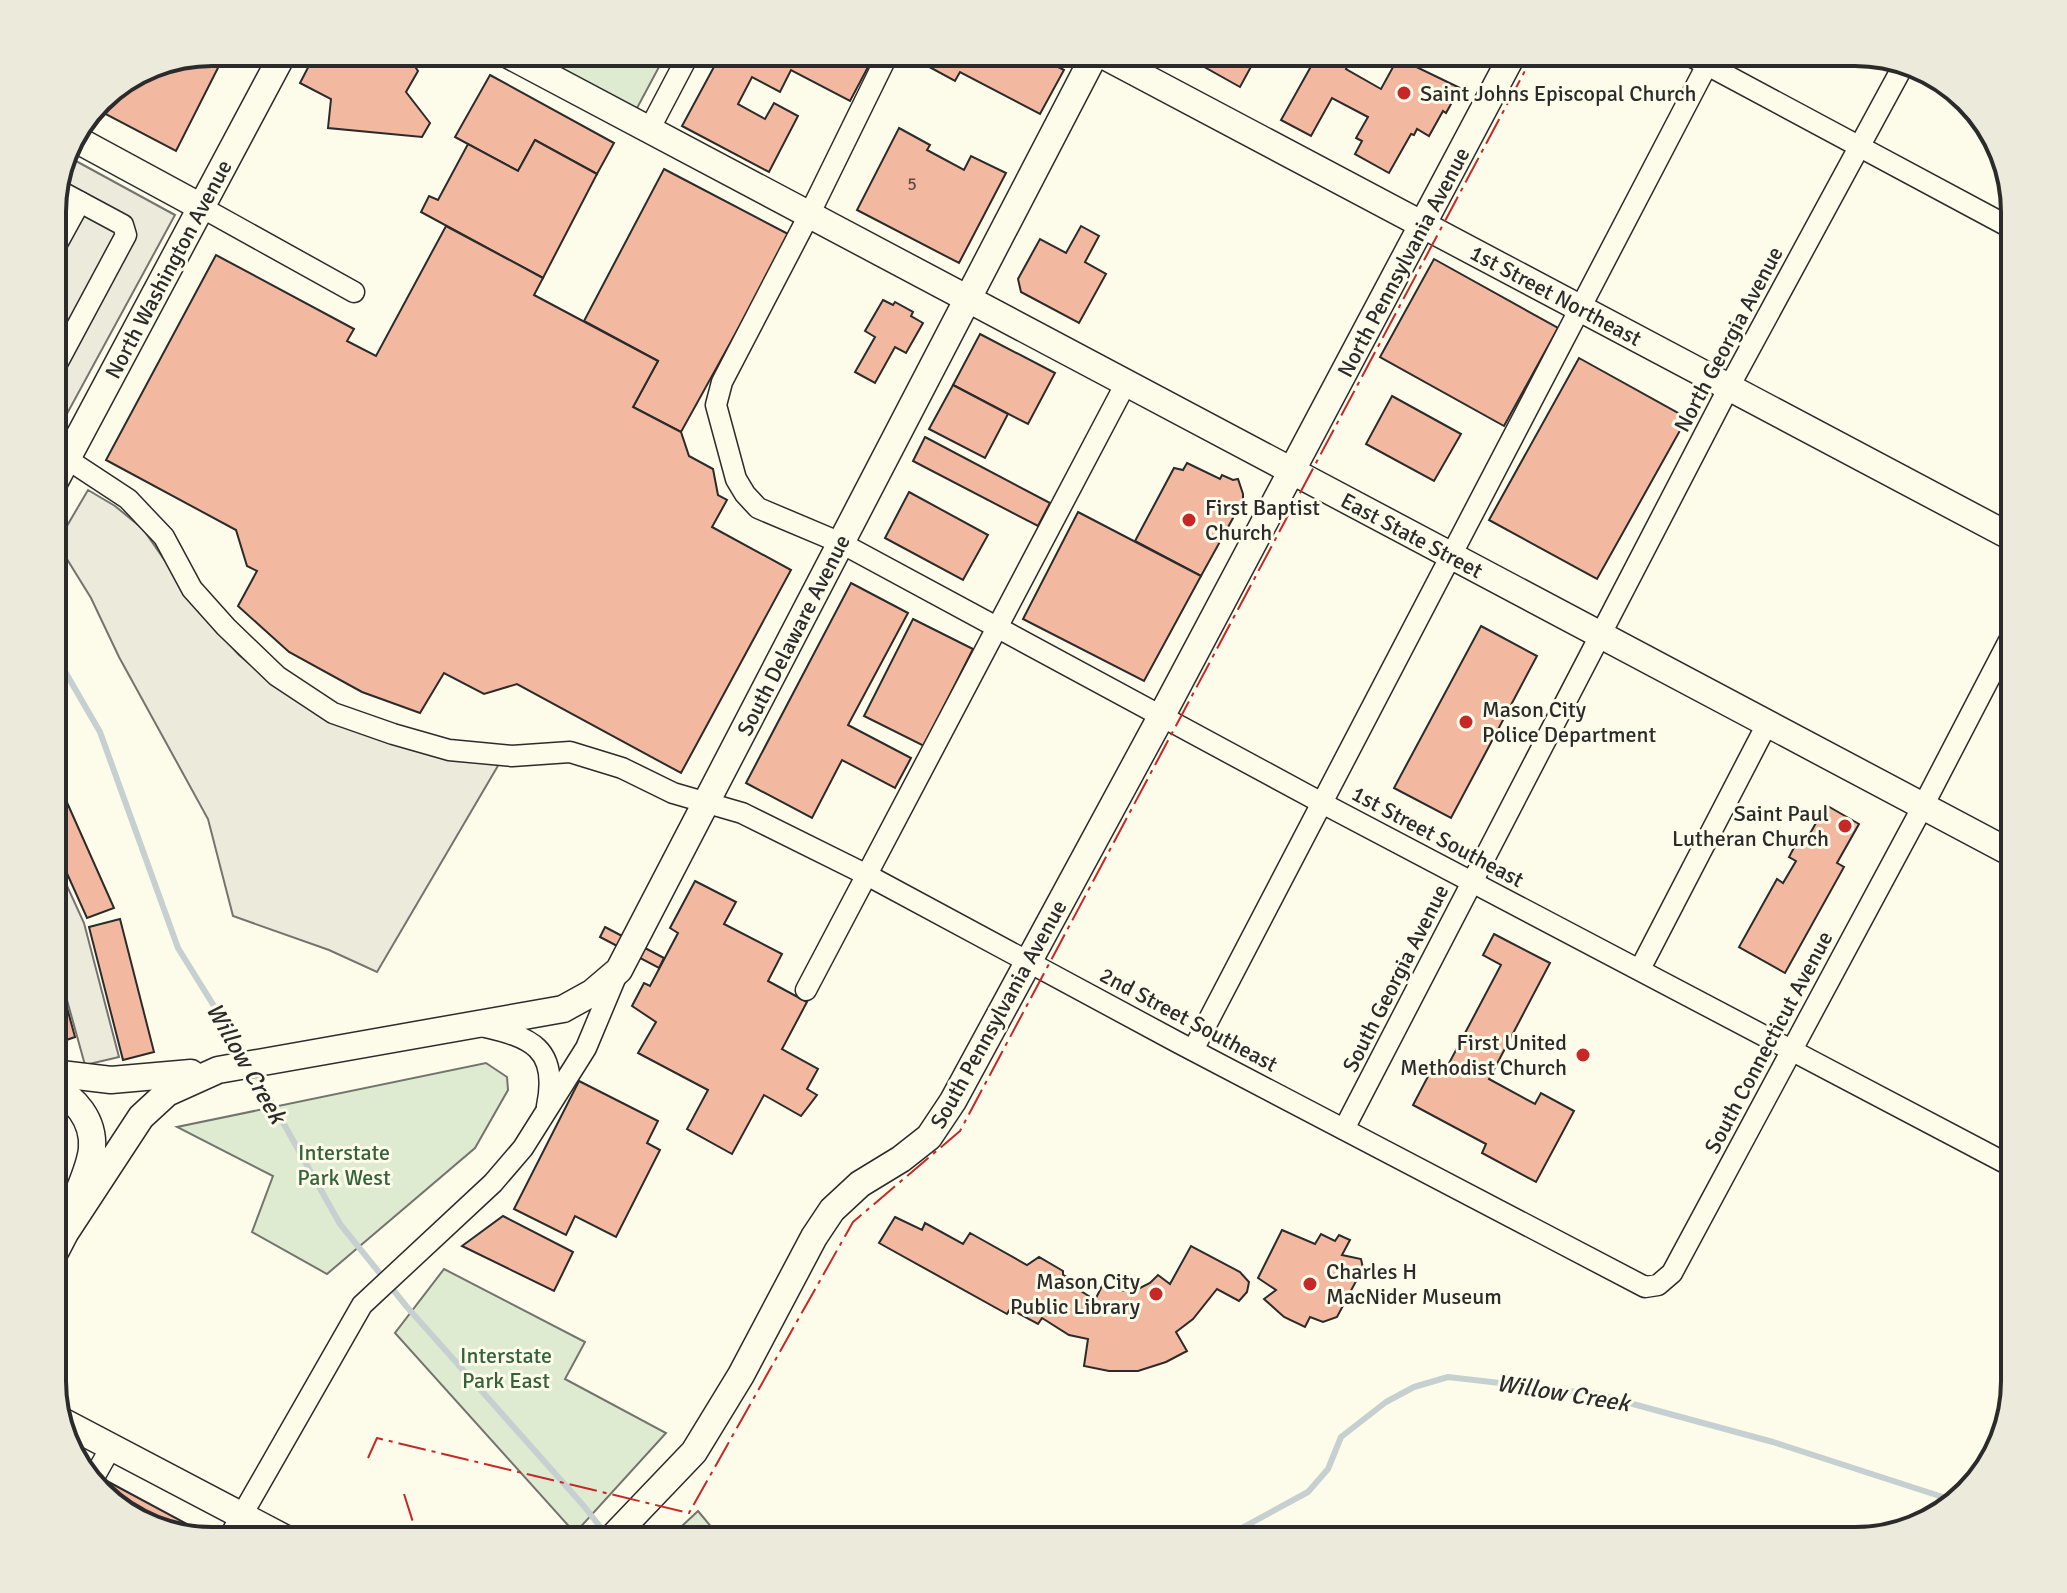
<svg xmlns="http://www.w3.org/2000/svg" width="2067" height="1593" font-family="Signika,sans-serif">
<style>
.green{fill:#deebd1;stroke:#74746e;stroke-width:2}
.parking{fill:#eceadb;stroke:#74746e;stroke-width:2}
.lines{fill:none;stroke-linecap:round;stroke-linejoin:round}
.stream{stroke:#c7d0d0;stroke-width:6}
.building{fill:#f2b8a0;stroke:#2b2b2b;stroke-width:2}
.minor-casing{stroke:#2b2b2b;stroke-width:23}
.major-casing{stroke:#2b2b2b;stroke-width:29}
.minor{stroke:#fdfbea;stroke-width:20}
.major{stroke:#fdfbea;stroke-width:26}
.power{stroke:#c62828;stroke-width:2;stroke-dasharray:28 6 4 6;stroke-linecap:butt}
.poi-dot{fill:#c62828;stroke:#fdfbea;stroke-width:3}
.labels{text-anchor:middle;stroke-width:6;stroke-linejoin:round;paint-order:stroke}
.number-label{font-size:18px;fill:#5d4e48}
.poi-label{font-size:22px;fill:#2b2b2b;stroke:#fdfbea;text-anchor:start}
.street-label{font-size:22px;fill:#2b2b2b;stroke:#fdfbea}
.park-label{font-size:22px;fill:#34623c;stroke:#fdfbea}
.water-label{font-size:24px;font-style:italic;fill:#2b2b2b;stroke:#fdfbea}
.rim{fill:none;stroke:#2b2b2b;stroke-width:4}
</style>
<rect width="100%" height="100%" fill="#fdfbea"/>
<g class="green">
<path d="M529,52H667L636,110Z"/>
<path d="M486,1063L507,1077L508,1090L475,1148L327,1274L252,1232L273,1176L177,1127Z"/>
<path d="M444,1269L585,1342L565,1379L666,1433L575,1533L395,1333Z"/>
<path d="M698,1511L723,1541H666Z"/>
</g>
<g class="parking">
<path d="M65,155L175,215L56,434L52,432V201Z"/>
<path d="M88,490L115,506L143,529L201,613L239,655L280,689L322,715L366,735L413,750L499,764L377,972L329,950L233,916L208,819L119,657L91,598L57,543Z"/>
<path d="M52,853L84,923L119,1057L85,1065L52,946Z"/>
</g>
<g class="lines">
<g class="stream">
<path d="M52,649L100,732L178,948L245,1056"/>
<path d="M253,1069L340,1224L407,1307L583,1505L605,1533"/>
<path d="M1218,1541L1308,1492L1328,1469L1341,1437L1386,1402L1414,1387L1448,1377L1596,1394L1773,1442L1955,1501"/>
</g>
</g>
<g class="building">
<path d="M212,52H226L176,151L94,108L106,92L151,64Z"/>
<path d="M316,52H405L418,71L406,92L430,123L422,137L328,128L331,99L300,83Z"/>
<path d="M722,52H876L850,101L791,70L780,92L752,77L738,104L765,119L774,103L798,116L769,172L682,126Z"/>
<path d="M914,52H1030L1064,70L1040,114L960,72L955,81L911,57Z"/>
<path d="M1184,52H1259L1240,87L1183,55Z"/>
<path d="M1319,52H1330L1349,62L1346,69L1381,89L1398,58L1460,88L1446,113L1443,111L1429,136L1417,129L1414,135L1411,134L1389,173L1355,154L1362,141L1356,138L1368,117L1332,98L1311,136L1281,120Z"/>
<path d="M490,75L614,143L597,174L535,140L518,171L455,137Z"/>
<path d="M899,128L930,145L927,150L964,170L971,156L1006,173L959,263L857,210Z"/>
<path d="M535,140L597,174L543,278L421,212L429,196L438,200L468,144L518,171Z"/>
<path d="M664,169L790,235L681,432L633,407L658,361L584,321Z"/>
<path d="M446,226L543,278L534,295L658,361L633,407L681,432L689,456L713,469L718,495L727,500L712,527L791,570L681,773L517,684L484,694L444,673L420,713L362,692L289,652L238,606L257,571L247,566L236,530L106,460L216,255L354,329L347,341L376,356Z"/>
<path d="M1081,226L1099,236L1085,262L1106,274L1079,323L1021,292L1018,279L1040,239L1066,253Z"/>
<path d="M1434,259L1558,328L1504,426L1380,357Z"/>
<path d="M883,300L893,305L895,302L913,312L911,316L923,323L906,353L895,347L875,383L855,372L875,337L865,331Z"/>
<path d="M980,334L1055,373L1028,424L953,385Z"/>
<path d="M1579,358L1687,418L1597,579L1489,520Z"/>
<path d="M953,385L1008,414L985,458L929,429Z"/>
<path d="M1392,396L1461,434L1434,481L1366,444Z"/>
<path d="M925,437L1050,503L1038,526L913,461Z"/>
<path d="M1187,463L1220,479L1222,475L1233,480L1238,479L1243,494V500L1201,576L1135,541L1174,468L1183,470Z"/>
<path d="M909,492L988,535L963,580L885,538Z"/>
<path d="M1078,512L1201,576L1144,681L1023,619Z"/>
<path d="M851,583L908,613L848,725L911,758L895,788L842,760L812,818L746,783Z"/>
<path d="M913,619L973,649L924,746L864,716Z"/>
<path d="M1481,626L1537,656L1451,818L1394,788Z"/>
<path d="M57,780L114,908L87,918L52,840V783Z"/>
<path d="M1826,805L1859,824L1837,863L1844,867L1785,973L1739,947L1777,879L1783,883L1796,861L1789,857L1797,842L1803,846Z"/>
<path d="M695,881L736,902L724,924L782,954L768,981L807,1002L782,1049L818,1069L807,1089L817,1095L801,1116L764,1095L732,1154L687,1129L708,1090L638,1053L656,1022L632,1006L644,983L650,986L678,933L670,928Z"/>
<path d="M120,919L154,1052L123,1060L89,927Z"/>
<path d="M605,927L664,958L659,968L600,937Z"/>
<path d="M1494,934L1550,963L1489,1079L1535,1104L1541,1093L1574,1111L1536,1182L1482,1153L1486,1144L1413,1105L1435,1063L1446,1069L1501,965L1483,955Z"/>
<path d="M52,953L75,1037L52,1045Z"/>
<path d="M579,1081L658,1121L647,1143L660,1150L616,1237L575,1216L566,1235L514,1209Z"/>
<path d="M503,1216L573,1252L554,1291L462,1246Z"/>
<path d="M895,1217L922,1230L925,1223L963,1244L970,1233L1027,1265L1039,1257L1063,1271V1275L1084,1286L1081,1291L1095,1300L1103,1284L1124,1291L1136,1290L1150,1283L1158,1275L1170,1284L1191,1246L1240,1272L1249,1282L1247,1292L1239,1301L1217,1289L1193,1319L1176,1332L1187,1351L1166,1362L1138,1371H1109L1084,1366L1088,1339L1069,1335L1042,1318L1038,1324L1010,1309L1007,1314L879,1243Z"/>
<path d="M1282,1230L1315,1244L1321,1234L1335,1241L1339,1235L1350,1240L1342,1255L1361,1259L1363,1268L1337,1317L1323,1322L1310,1317L1305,1327L1284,1317L1264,1299L1276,1290L1258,1278Z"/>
<path d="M105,1480L198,1530L195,1535L114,1508L100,1490Z"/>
</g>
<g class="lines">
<defs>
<g id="minor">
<path d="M889,52L809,215L722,382L716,405L736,479L745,494L758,508L841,543L1322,803L2015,1168"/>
<path d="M1683,52L2015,230"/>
<path d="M649,130L690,52"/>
<path d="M201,207L354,292"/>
<path d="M52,253L80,202"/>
<path d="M52,373L126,235L123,225L56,189"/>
<path d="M52,449L128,499L164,537L192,589L226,627L277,676L333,713L393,734L449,750L512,756L570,752L622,768L673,793L742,813L867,875L1179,1043L1645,1287L1658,1285L1672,1273L1923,806L2015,629"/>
<path d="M1640,969L1767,724"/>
<path d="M806,990L1126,383"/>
<path d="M481,1026C531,1037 559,1048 547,1106"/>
<path d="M1193,1050L1707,65"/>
<path d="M1344,1129L1729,387L1902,68"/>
<path d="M92,1481L111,1447"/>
<path d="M227,1541L362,1305L493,1183L523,1148L586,1048L617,974"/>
</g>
<g id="major">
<path d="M503,52L2015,855"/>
<path d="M1097,52L2015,539"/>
<path d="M72,137L201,207"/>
<path d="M52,487L284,52"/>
<path d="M52,1073L111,1080L191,1073"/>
<path d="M52,1086C75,1098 94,1120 92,1148C91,1165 80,1187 74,1204"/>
<path d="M52,1258L65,1233L141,1117L167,1093L218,1070L563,1009L592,993L619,970L1096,52"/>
<path d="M60,1420L290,1541"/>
<path d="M609,1541L694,1452L741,1375L814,1237L832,1210L860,1184L901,1159L929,1137L953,1101L1161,717L1514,52"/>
</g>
</defs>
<use href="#minor" class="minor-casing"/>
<use href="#major" class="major-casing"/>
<use href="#minor" class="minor"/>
<use href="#major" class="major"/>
<g class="power">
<path d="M368,1458L377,1438L689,1513L853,1222L960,1131L1535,52"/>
<path d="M404,1494L419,1541"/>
</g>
</g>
<g class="poi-dot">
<circle cx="1404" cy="93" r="8"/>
<circle cx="1189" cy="520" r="8"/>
<circle cx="1466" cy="722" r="8"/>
<circle cx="1845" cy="826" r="8"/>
<circle cx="1583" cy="1055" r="8"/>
<circle cx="1310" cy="1284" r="8"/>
<circle cx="1156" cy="1294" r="8"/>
</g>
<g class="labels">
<g class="number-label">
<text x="912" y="190">5</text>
</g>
<g class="poi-label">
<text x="1420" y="101">Saint Johns Episcopal Church</text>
<text x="1205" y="515">First Baptist<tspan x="1205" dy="25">Church</tspan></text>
<text x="1482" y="717">Mason City<tspan x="1482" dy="25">Police Department</tspan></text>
<text x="1829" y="821" text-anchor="end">Saint Paul<tspan x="1829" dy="25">Lutheran Church</tspan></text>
<text x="1567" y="1050" text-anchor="end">First United<tspan x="1567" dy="25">Methodist Church</tspan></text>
<text x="1326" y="1279">Charles H<tspan x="1326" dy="25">MacNider Museum</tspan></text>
<text x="1140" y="1289" text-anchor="end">Mason City<tspan x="1140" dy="25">Public Library</tspan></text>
</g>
<g class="street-label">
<text transform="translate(1403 262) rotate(-62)" y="8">North Pennsylvania Avenue</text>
<text transform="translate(168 269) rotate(-62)" y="8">North Washington Avenue</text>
<text transform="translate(1556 295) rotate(28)" y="8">1st Street Northeast</text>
<text transform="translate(1728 339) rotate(-62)" y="8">North Georgia Avenue</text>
<text transform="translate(1412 535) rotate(28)" y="8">East State Street</text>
<text transform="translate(793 635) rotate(-63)" y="8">South Delaware Avenue</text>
<text transform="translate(1438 836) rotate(28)" y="8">1st Street Southeast</text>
<text transform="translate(1395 978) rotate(-63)" y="8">South Georgia Avenue</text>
<text transform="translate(998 1014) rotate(-61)" y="8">South Pennsylvania Avenue</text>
<text transform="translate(1189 1019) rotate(28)" y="8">2nd Street Southeast</text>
<text transform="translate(1768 1042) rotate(-62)" y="8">South Connecticut Avenue</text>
</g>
<g class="park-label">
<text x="344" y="1160">Interstate<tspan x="344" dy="25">Park West</tspan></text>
<text x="506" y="1363">Interstate<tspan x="506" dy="25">Park East</tspan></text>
</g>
<g class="water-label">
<text transform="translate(246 1063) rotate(60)" y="8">Willow Creek</text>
<text transform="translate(1563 1393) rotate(9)" y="8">Willow Creek</text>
</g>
</g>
<path d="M0 0H2067V1593H0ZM212 66H1855A146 146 0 0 1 2001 212V1381A146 146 0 0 1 1855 1527H212A146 146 0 0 1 66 1381V212A146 146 0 0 1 212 66Z" fill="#eceadb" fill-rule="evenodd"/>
<path class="rim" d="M212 66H1855A146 146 0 0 1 2001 212V1381A146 146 0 0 1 1855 1527H212A146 146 0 0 1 66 1381V212A146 146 0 0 1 212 66Z"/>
</svg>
